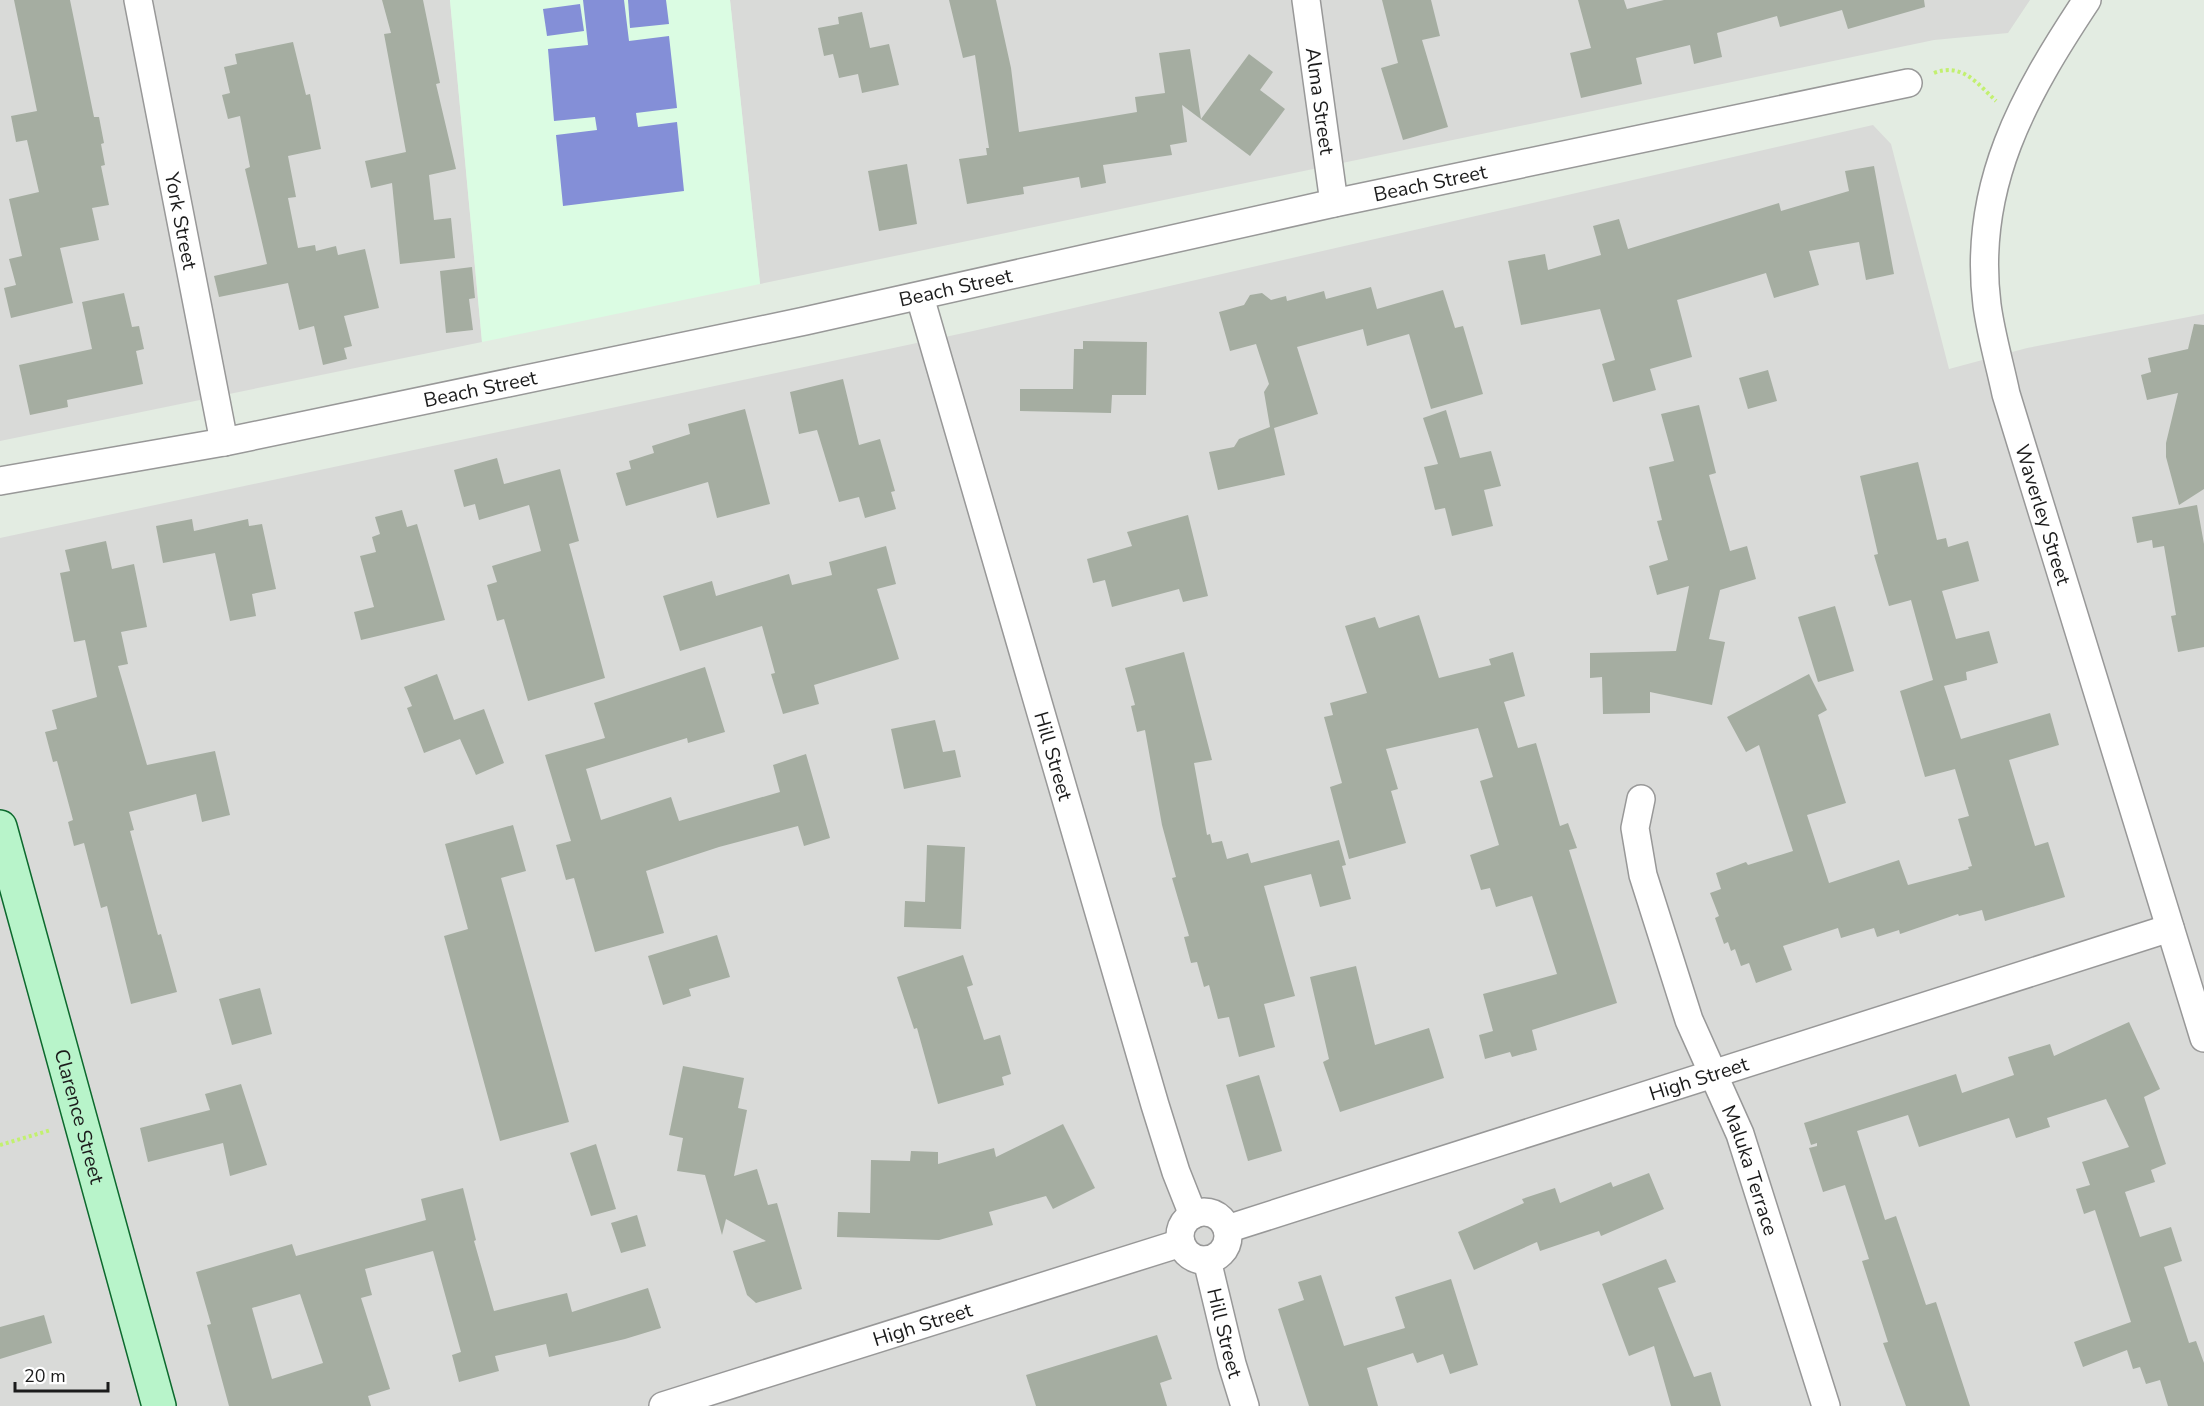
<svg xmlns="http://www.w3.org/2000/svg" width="2204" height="1406" font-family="'Nunito Sans',sans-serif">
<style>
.residential{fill:#d9dad8}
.education{fill:#dbfce3}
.pitch{fill:#848fd7}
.building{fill:#a5ada1;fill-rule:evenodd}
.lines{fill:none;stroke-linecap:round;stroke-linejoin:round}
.minor-casing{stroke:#989898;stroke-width:30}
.secondary-casing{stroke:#0c692d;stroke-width:36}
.path{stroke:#c2f06f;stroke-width:4;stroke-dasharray:3 3;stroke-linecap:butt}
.minor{stroke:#fff;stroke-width:27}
.secondary{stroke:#b8f4ca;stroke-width:33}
.labels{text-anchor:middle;stroke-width:4.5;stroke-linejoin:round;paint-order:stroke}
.street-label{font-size:20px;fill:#1b1b1b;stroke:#fff}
</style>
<rect width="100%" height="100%" fill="#e3ece2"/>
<g class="residential">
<path d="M0,0H450L482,342L0,441Z"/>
<path d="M730,0H2030L2008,33L1934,40L760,284Z"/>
<path d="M1873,125L1891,144L1949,369L2027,348L2204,314V1406H0V538L973,331Z"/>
</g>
<path class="education" d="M450,0H730L760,284L482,342Z"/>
<g class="pitch">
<path d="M583,0H624L629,41L669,36L677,108L636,113L638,127L677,122L684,191L563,206L556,135L597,130L595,117L554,121L548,49L588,45Z"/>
<path d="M628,0H666L669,24L630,28Z"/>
<path d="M580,4L584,31L547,36L543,9Z"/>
</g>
<g class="building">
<path d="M14,0H70L94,117H99L104,143L101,144L105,165L101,166L109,205L92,208L99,240L60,248L73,303L11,318L4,288L16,285L9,259L22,256L9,199L39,192L27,140L16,142L11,116L37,111Z"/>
<path d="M382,0H423L440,83L436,84L456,169L429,175L434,220L451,218L455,258L400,264L392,183L371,188L365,161L406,152L384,34L391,33Z"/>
<path d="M949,0H996L1011,68L1019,132L1137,112L1135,97L1165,93L1159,53L1190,49L1201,119L1249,54L1273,72L1260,90L1285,109L1250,156L1182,105L1187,142L1170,145L1172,155L1103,165L1106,183L1081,188L1079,177L1023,187L1024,194L967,204L959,159L987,155L986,148H989L975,55L963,58Z"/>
<path d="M1382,0H1431L1440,36L1422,40L1448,127L1403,140L1381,68L1398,63Z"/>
<path d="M1578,0H1624L1627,9L1664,0H1924L1925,7L1848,29L1842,10L1780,27L1777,16L1717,33L1722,57L1694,64L1690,45L1636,58L1642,84L1581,98L1570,53L1591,48Z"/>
<path d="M862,12L870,48L889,44L899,85L862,93L858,74L839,78L833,54L824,56L818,28L839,24L838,17Z"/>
<path d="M293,42L306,95L310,94L321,149L288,156L296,197L288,198L298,248L315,245L316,251L336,246L338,255L365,249L379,308L344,316L352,346L344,348L347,359L323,365L314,326L299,330L288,283L219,297L214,276L267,264L245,169L250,167L240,116L228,119L222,95L230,93L224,67L237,64L235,54Z"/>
<path d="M907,164L917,224L879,231L868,171Z"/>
<path d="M1874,166L1894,274L1866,280L1859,242L1809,251L1819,285L1774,298L1766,273L1677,300L1692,357L1650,369L1656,390L1613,402L1602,364L1615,360L1600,309L1521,325L1508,261L1545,254L1548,270L1601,255L1593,226L1619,219L1628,249L1779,203L1781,211L1849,191L1845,171Z"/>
<path d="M472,267L475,298L469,299L473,330L446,333L440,271Z"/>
<path d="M1371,287L1377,309L1443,290L1455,328L1463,326L1483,394L1431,409L1409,334L1367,346L1363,329L1297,347L1318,414L1274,428L1285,475L1218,490L1209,452L1234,447L1239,439L1270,427L1264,392L1269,384L1256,344L1230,351L1219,312L1244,305L1250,295L1262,293L1271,300L1286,296L1287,301L1324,291L1326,299Z"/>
<path d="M124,293L132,327L139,326L144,349L136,351L143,384L67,400L68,407L30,415L19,365L92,349L82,302Z"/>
<path d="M2194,324L2204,325V489L2179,505L2166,457V443L2178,393L2147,400L2141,375L2151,372L2148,358L2188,349Z"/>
<path d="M1083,341L1147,342L1146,395H1112L1111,413L1020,411V389H1073L1074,349H1083Z"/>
<path d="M1768,370L1777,401L1748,409L1739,378Z"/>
<path d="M843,379L859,445L880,439L895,491L891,492L896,509L865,518L859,497L839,502L817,430L799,434L790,392Z"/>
<path d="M1699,405L1716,473L1709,475L1730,551L1747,546L1756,579L1720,590L1709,639L1725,642L1712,705L1650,692V713L1603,714L1602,677L1590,678V653L1676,651L1689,586L1657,595L1649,566L1668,560L1657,521L1662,520L1649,467L1674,461L1661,414Z"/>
<path d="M745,409L770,504L717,518L708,482L626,506L616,473L631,469L629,461L654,453L652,446L690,434L688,424Z"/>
<path d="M1446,410L1460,458L1491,451L1501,486L1484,490L1493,526L1452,536L1445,508L1435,510L1424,467L1438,464L1423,418Z"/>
<path d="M497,458L504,484L560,469L579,541L569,544L605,678L528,701L504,619L497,621L487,585L497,582L492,566L541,551L529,505L479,520L475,504L464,507L454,470Z"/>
<path d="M1918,462L1937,540L1946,538L1948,547L1968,541L1979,581L1942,591L1956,639L1989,631L1998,663L1966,672L1967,680L1944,686L1961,739L2050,713L2059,745L2009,760L2035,846L2048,842L2065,897L1985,921L1982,910L1959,916L1958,914L1900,934L1899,930L1877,937L1874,928L1841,938L1838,928L1783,946L1792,970L1756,983L1749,963L1741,966L1735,949L1731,951L1728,942L1724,944L1715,918L1719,916L1710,893L1721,889L1716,873L1746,862L1748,865L1793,851L1759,745L1746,752L1727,717L1809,674L1827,710L1818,715L1846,803L1807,815L1829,883L1899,860L1908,885L1969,869L1968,867L1972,866L1958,819L1969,816L1955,769L1925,777L1900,691L1933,680L1911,600L1889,606L1874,555L1878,554L1860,476Z"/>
<path d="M2197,505L2204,544V647L2178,652L2171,616L2176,615L2164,546L2153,548L2152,540L2137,543L2132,517Z"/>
<path d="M402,510L407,527L417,524L445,620L361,640L354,612L374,607L360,556L376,552L372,537L380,534L375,517Z"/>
<path d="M1188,515L1208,596L1183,602L1179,589L1112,607L1105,580L1093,583L1087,559L1132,546L1127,532Z"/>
<path d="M192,519L194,531L248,519L249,526L262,524L276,589L252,594L256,616L230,621L215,553L163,563L156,526Z"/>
<path d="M106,541L112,569L134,564L147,627L121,632L128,664L118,666L147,765L215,751L230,815L202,822L196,794L129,812L134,830L130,831L158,935L161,934L177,992L131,1004L107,906L101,908L84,843L74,846L68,822L73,820L57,761L53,762L45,732L57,729L52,710L97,697L85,640L74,642L60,573L70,571L65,550Z"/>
<path d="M886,546L896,584L877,589L899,659L814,685L819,704L783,714L771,674L775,673L762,626L680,651L663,596L712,581L716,596L789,574L792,585L832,575L829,562Z"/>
<path d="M1835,606L1854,671L1818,682L1798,617Z"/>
<path d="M1419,615L1439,678L1491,665L1489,659L1513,652L1525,696L1504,702L1518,748L1536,743L1560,826L1568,823L1577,848L1569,850L1617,1003L1532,1030L1537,1050L1512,1057L1510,1052L1485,1059L1479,1035L1493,1031L1483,994L1557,974L1532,896L1496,907L1490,888L1481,890L1470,855L1499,845L1480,781L1493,777L1478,728L1386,749L1398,789L1391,791L1406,843L1349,859L1330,787L1342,783L1324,717L1333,715L1330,703L1367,693L1345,626L1375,617L1379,628Z"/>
<path d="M1184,652L1212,760L1194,763L1207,835L1210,834L1212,843L1222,841L1227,859L1248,853L1251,863L1339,840L1346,865L1342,866L1351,899L1320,907L1311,874L1264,886L1295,996L1264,1004L1275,1047L1239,1057L1229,1017L1218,1019L1209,985L1204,987L1197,962L1191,963L1184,937L1189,936L1172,878L1176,877L1162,825L1145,730L1137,732L1131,706L1135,705L1125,668Z"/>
<path d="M705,667L725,732L688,743L687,738L586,769L601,820L671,797L679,821L780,792L773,765L806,754L830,838L804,846L798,826L719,847L646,871L664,933L595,952L574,878L566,880L556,845L571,841L545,755L605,738L594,703Z"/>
<path d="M437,674L454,720L484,709L504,763L476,775L460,739L424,753L407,708L412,706L404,687Z"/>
<path d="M935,720L943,752L955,750L961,777L904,789L891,729Z"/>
<path d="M513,825L526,871L501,878L569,1122L500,1141L444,936L468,929L445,844Z"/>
<path d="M927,845L965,847L961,929L904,927L905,901L925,902Z"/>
<path d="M717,935L730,977L689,989L691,996L663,1005L648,956Z"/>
<path d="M963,955L973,985L967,987L984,1040L1000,1035L1011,1074L1002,1077L1004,1085L938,1104L917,1028L914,1029L897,977Z"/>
<path d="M1356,966L1375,1045L1429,1028L1444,1078L1340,1112L1323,1062L1329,1059L1310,977Z"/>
<path d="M260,988L272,1034L232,1045L219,999Z"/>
<path d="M2129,1022L2160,1089L2144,1097L2166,1164L2151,1170L2155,1182L2125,1192L2140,1237L2171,1227L2182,1261L2164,1267L2189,1343L2196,1341L2204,1363V1406H2168L2160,1380L2146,1384L2140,1367L2133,1369L2127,1350L2083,1367L2074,1342L2131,1322L2095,1210L2084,1214L2076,1189L2090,1185L2082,1162L2129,1147L2106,1099L2047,1118L2050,1127L2016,1138L2009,1118L1919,1147L1908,1115L1857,1131L1885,1220L1896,1216L1926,1305L1936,1302L1970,1406H1906L1883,1343L1888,1342L1862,1261L1869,1259L1845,1185L1823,1192L1809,1148L1817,1146V1143L1811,1145L1804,1123L1956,1074L1962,1093L2014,1075L2008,1057L2050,1044L2054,1056Z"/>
<path d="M683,1066L744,1078L738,1108L747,1110L734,1176L757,1169L768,1205L777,1203L802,1289L756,1303L747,1295L733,1251L766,1241L726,1219L722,1235L705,1175L677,1171L683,1138L669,1135Z"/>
<path d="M1259,1075L1282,1151L1248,1161L1226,1085Z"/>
<path d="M241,1084L267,1165L230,1176L223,1143L148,1162L140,1128L210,1110L205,1094Z"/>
<path d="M1063,1124L1095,1188L1053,1209L1046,1196L989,1212L993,1225L939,1240L837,1237L838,1212L870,1213L871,1160L910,1161L911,1151L938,1152V1164L994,1148L996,1157Z"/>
<path d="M596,1144L616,1209L591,1216L570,1153Z"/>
<path d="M1649,1173L1664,1209L1601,1236L1599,1231L1540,1251L1537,1242L1474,1270L1458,1232L1524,1203L1522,1199L1555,1188L1560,1203L1611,1182L1613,1187Z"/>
<path d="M463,1188L476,1240L474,1241L494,1311L567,1293L572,1312L648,1288L661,1328L625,1339L549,1357L546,1344L495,1356L499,1371L459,1382L452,1355L461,1352L433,1251L365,1269L372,1295L361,1298L390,1389L368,1396L371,1406H229L207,1325L211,1324L196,1272L292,1244L296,1256L426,1220L421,1199ZM300,1294L323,1363L272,1379L252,1308Z"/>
<path d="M637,1215L646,1246L621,1253L611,1223Z"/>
<path d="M1666,1259L1676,1282L1658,1288L1694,1377L1711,1372L1721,1406H1671L1654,1346L1629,1356L1602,1284Z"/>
<path d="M1321,1275L1344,1346L1405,1328L1395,1297L1451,1279L1478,1365L1450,1374L1443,1354L1417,1363L1413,1353L1367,1368L1378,1406H1309L1278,1309L1304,1300L1298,1282Z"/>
<path d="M44,1315L52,1343L0,1359V1327Z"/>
<path d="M1157,1335L1172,1379L1160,1383L1167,1406H1036L1026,1375Z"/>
</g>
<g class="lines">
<defs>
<g id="minor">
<path id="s1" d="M138,0L224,442"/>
<path id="s2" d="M1306,0L1334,203"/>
<path id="s3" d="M2087,0C2024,95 1972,186 1987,305C1991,335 2000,365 2006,394L2204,1038"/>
<path id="s4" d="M920,297L1155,1105L1176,1172L1193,1215"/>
<path id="s5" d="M0,481L224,442L805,321L1334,203L1908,83"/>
<path id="s6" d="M1641,799L1635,828L1643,875L1689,1020L1740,1134L1826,1406"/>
<circle cx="1204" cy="1236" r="24"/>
<path id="s7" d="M1227,1229L2170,928"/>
<path id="s8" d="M1207,1260L1232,1364L1245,1406"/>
<path id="s9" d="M663,1406L1181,1243"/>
</g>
<g id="secondary">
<path id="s10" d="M0,827L159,1406"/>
</g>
</defs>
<use href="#minor" class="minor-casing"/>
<use href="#secondary" class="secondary-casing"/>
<g class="path">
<path d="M1934,73C1962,62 1978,84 1996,101"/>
<path d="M0,1145L51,1130"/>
</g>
<use href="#minor" class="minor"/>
<use href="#secondary" class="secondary"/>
</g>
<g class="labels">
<g class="street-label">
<text dy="7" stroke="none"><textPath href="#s2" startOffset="102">Alma Street</textPath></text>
<text dy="7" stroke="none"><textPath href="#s5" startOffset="1461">Beach Street</textPath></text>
<text dy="7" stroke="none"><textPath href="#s1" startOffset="225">York Street</textPath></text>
<text dy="7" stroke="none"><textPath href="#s5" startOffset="975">Beach Street</textPath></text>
<text dy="7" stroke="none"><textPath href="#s5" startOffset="489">Beach Street</textPath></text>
<text dy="7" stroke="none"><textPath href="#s3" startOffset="546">Waverley Street</textPath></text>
<text dy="7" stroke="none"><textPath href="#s4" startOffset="478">Hill Street</textPath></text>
<text dy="7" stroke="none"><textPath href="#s7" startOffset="495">High Street</textPath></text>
<text dy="7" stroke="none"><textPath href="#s10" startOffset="300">Clarence Street</textPath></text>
<text dy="7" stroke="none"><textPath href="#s6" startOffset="392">Maluka Terrace</textPath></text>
<text dy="7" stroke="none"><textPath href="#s9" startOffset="272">High Street</textPath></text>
<text dy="7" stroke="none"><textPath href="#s8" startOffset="75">Hill Street</textPath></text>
</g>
</g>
<path d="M15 1382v9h93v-9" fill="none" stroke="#1b1b1b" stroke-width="3"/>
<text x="24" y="1382" font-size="18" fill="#1b1b1b" stroke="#ffffff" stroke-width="4.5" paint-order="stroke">20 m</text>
</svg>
